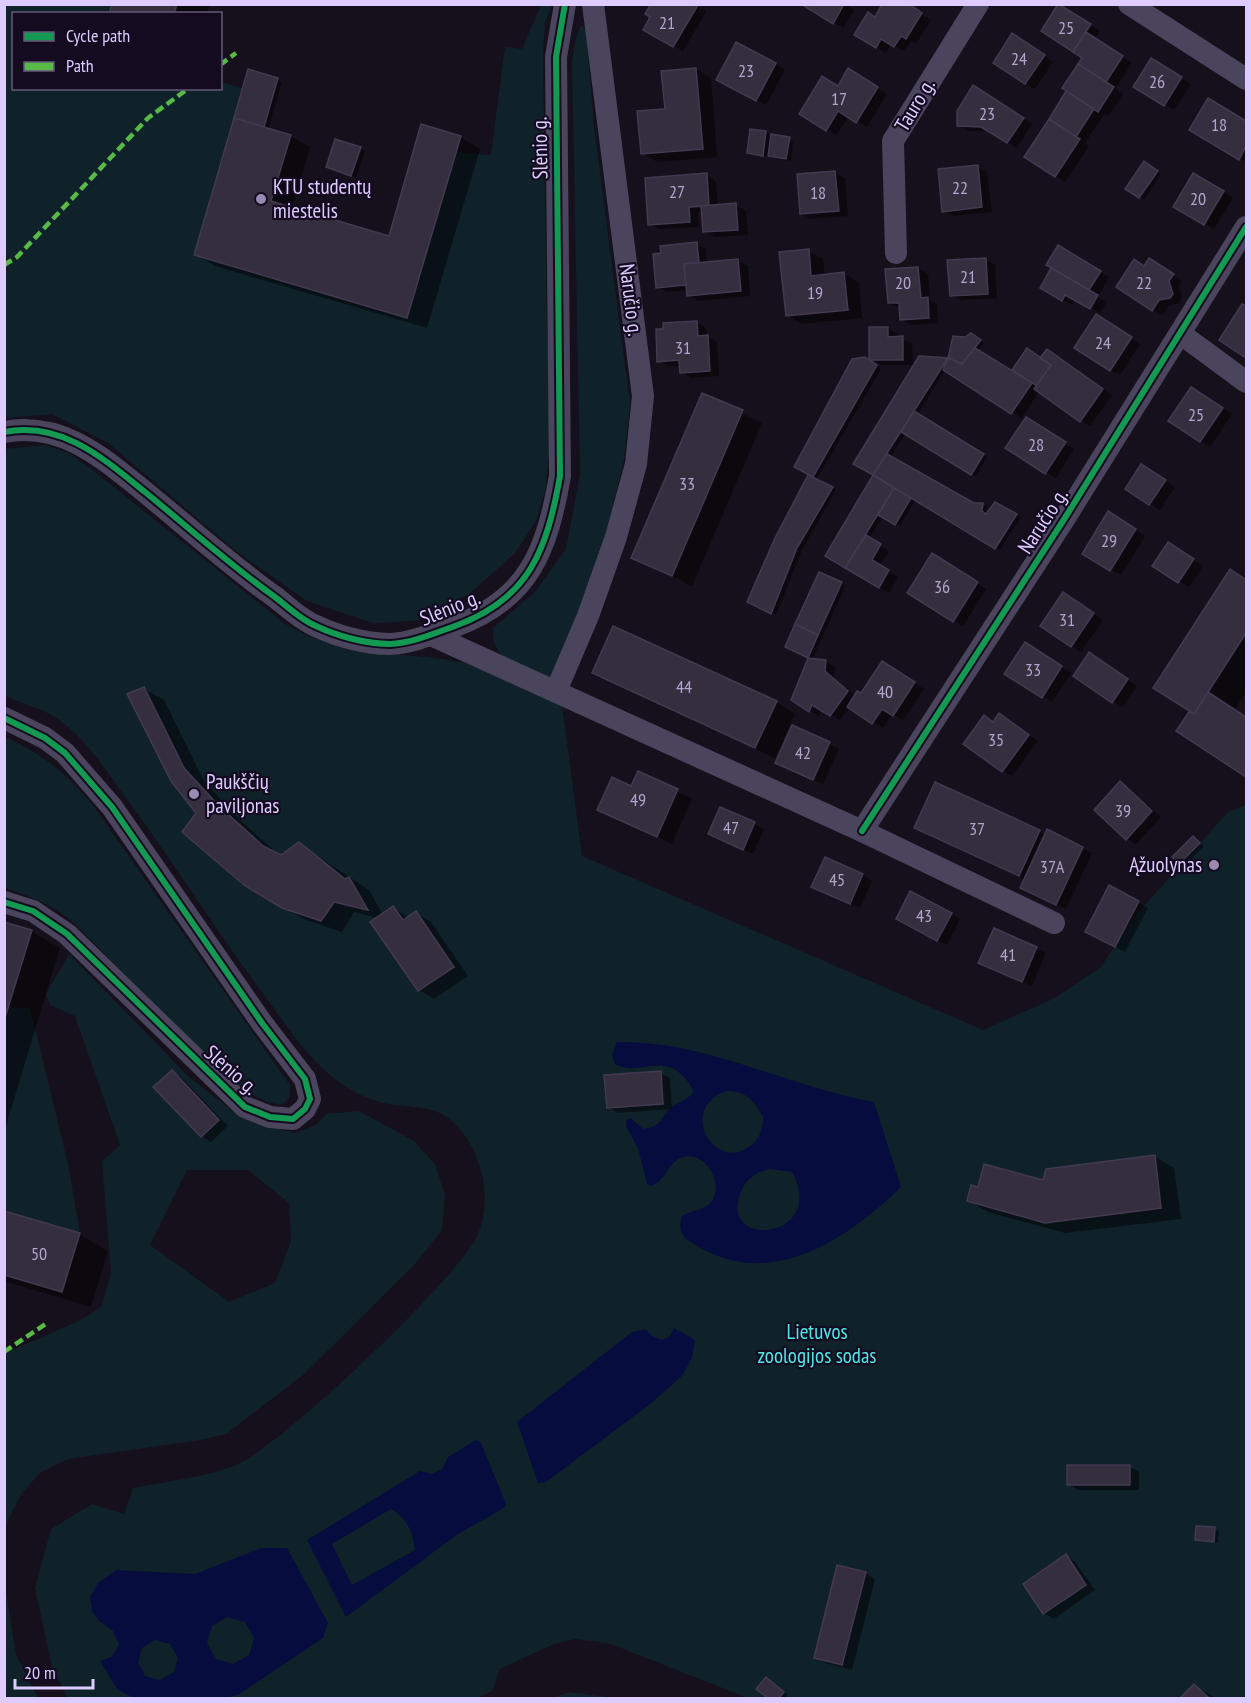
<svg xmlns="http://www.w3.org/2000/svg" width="1251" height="1703" font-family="'PT Sans Narrow',sans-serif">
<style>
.green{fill:#0f222a;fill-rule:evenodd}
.water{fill:#060c3d;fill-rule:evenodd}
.shadow{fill:#0007}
.building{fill:#352e3f;stroke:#433951;stroke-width:1.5}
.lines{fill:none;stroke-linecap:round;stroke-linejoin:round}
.minor{stroke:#4b445d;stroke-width:22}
.quiet{stroke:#58b947;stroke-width:4.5;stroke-dasharray:9 4.5;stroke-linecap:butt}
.cycleway-casing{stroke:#140b21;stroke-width:10}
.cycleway{stroke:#139951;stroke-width:6}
.poi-dot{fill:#988ab0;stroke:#140b21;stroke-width:2}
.labels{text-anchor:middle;stroke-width:4.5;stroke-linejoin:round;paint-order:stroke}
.number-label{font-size:18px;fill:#b4a4cf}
.street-label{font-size:21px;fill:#decbff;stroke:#140b21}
.poi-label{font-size:21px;fill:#decbff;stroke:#140b21;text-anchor:start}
.park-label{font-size:21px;fill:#4ee8e7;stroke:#140b21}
</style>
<rect width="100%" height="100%" fill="#15101c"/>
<g class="green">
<path d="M5,5H111L110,13L14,14V88H220L221,82L242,88L194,255L407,318L456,152L491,155L505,47L522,49L541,5H552L545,22L543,52L547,335L553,414L545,491L536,521L515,553L469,594L415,621L373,623L307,601L236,551L108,443L52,414L5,418Z"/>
<path d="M581,25L586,30L594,126L630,404L624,460L601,555L551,679C524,667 490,662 493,628L535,592L566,549L580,474L572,61L577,34Z"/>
<path d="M46,445L70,454L90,468L284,623C343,661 409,649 474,665C500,672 536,693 562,705L582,856L983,1030L1055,998L1101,967L1134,917L1228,812L1246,805V1698H748L608,1643L575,1639L554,1644L500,1669L492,1691L477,1698H68L52,1667L35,1588L51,1529L92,1504L124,1514L133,1488C163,1482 205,1477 234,1466C277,1450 461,1276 478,1234C493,1197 482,1150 453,1122C433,1102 397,1109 373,1100C321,1082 293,1034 262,992C214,928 171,858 123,794C103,766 84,736 55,717C40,708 21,703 5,696L4,449Z"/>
<path d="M5,737C43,754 64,772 92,804L290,1085V1097L283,1104C234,1110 112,954 70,920C49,903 29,896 5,888Z"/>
<path d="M69,954L189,1077L230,1109L264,1125L295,1133L316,1125L326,1114L359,1111L414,1141L435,1164L445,1195L442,1230L415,1264L303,1375L226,1434L201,1440L68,1459L41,1472L21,1494L6,1525L5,1542V1353L79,1321L102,1306L111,1272L102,1161L120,1145L75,1016L50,1005L46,994ZM171,1070L219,1120L201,1137L153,1087ZM187,1170H248L289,1203L291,1241L275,1283L229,1302L150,1245Z"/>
<path d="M9,1007L30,1008L68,1164L80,1233L5,1211L4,1021Z"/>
<path d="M5,1585L16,1655L38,1698H5Z"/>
<path d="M569,1692L615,1698H553Z"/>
</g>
<g class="water">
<path d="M617,1042C706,1040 788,1087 874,1102L901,1187C848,1239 772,1290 699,1247C684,1238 677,1234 682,1216C691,1210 703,1211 711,1202C725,1185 706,1151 684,1157C667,1161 666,1182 651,1186L647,1184L638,1148L626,1126V1120L631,1118L643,1129C666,1126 660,1114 676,1104C682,1101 687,1099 692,1094L693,1089C666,1045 642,1079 615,1064L612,1055ZM726,1091C746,1091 754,1100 763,1117C763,1129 760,1139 750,1146C716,1173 676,1110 726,1091ZM770,1169L792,1172C828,1239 719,1250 740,1194C745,1180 755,1172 770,1169Z"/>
<path d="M674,1328L695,1340L692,1358L682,1376L649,1405L546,1482L538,1483L517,1422L632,1332L646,1329L652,1336L662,1340L670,1336Z"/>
<path d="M476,1440L481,1443L506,1504L504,1508L458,1534L346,1617L307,1540L420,1471L432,1474L442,1469L448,1457ZM391,1509C407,1518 413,1532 415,1550L352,1585L332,1544Z"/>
<path d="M261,1548H287L328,1623L323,1638L238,1695L223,1698H134L117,1689L100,1661L111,1657L119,1645L113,1631L99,1621L92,1611L90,1597L98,1583L116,1570L195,1574ZM227,1617L245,1622L254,1638L249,1655L233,1664L216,1659L207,1643L212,1626ZM155,1640L170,1644L178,1658L174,1672L160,1680L145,1676L138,1662L142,1648Z"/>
</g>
<g class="shadow">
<path d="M113,4H210L207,14H113Z"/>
<path d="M652,4H694L706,12L683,51L645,29L652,17Z"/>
<path d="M804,4H845L854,10L843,28Z"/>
<path d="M906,4L931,20L916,44L911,41L904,51L891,44L886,53L856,35L876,19Z"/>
<path d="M1060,5L1100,31L1095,38L1132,63L1115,89L1123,94L1108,116L1104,114L1085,143L1089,146L1065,182L1026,156L1068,91L1084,57L1043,31Z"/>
<path d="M1022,41L1053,62L1035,89L995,62Z"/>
<path d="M1151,60L1191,84L1174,110L1135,86Z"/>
<path d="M775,64L785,70L766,105L728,85Z"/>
<path d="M696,69L711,78L717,157L657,162L643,153Z"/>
<path d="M849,70L887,94L867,127L849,116L836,135L801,114L838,88Z"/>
<path d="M277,79L282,82L268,129L290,136L310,147L292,209L390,238L460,137L480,149L427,328L215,266L195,254Z"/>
<path d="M983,93L1032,124L1017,148L991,131H968L958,125Z"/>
<path d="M1209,100L1246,122V162L1191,129Z"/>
<path d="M752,131L793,141L791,161L749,153Z"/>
<path d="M360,148L365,151L356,177L332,169Z"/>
<path d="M1144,163L1161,174L1144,200L1128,189Z"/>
<path d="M978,167L987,172L992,212L954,216L944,211Z"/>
<path d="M835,173L845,178L848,216L811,219L801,214Z"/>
<path d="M707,175L716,181L718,206L736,205L746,211L748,235L714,237L705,232L703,211L698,212L699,227L659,229L650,224Z"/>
<path d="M1193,175L1233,198L1214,229L1175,206Z"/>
<path d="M696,244L706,249L707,263L738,261L748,266L750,296L698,301L689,295L688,290L667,292L658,287L663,255Z"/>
<path d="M1058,247L1109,277L1098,297L1107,302L1100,313L1076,299L1072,305L1042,288L1053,268Z"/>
<path d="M808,251L823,259L825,276L844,274L859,282L862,318L802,324L787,315Z"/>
<path d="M985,260L995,265L997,298L961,300L951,295Z"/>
<path d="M1159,266L1182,281L1178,287L1182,296L1179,303L1169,305L1162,315L1153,310L1145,268Z"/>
<path d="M918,268L928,274L930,300L937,304L938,323L911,325L901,319V308L889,303Z"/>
<path d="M1243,306L1246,308V356L1221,340Z"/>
<path d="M697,322L706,328L707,336L717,342L719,376L691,378L681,372V366H669L659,361Z"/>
<path d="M1106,322L1140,344L1120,375L1110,370Z"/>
<path d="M888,328L898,334V338L912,343L913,365H881L873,360L871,362L881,369L816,480L836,490L802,550L776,615L753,604L776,539L871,362L870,329Z"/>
<path d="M971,335L984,343L978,351L1020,376L1014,369L1057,356L1112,395L1090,426L1039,391L1022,418L945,370L917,415L987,457L976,476L906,433L890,457L973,505L987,506L985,517L995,504L1020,518L1000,550L916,499L900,526L883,516L869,539L889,551L880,566L898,577L889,593L827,556L875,475L855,463L947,359L954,362Z"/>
<path d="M1201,394L1232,414L1210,447L1170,421Z"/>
<path d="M703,395L762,423L692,586L633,557Z"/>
<path d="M1036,424L1074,449L1056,478L1008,448Z"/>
<path d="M1151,471L1175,487L1160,510L1127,489Z"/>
<path d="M1108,513L1145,536L1121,575L1084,554Z"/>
<path d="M1178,550L1203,566L1189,587L1154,566Z"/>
<path d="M942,561L986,589L963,626L953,620Z"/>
<path d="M1230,571L1246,581V692L1235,709L1246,717V775L1178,731L1191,711Z"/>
<path d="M841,583L845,586L812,660L825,661L835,667L834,678L855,696L862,695L892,668L924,689L903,720L892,714L883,728L850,707L840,720L822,709L819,716L793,700L809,657L791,649Z"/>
<path d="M1073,600L1103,620L1081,652L1042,626Z"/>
<path d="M1035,650L1071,673L1052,702L1043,696Z"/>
<path d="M1099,660L1137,686L1122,707L1113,701Z"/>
<path d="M593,673L776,702L795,714L775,758Z"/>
<path d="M144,689L164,700L204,781L239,819L281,857L299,844L369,890L383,915L393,908L409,918L416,913L431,922L468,976L434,999L419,990L378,918L354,912L342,932L304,919L283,907L198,812Z"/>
<path d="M1009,721L1038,741L1012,776L1003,771L994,723Z"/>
<path d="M829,744L839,749L823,784L787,768Z"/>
<path d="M639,773L692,799L672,844L599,809L632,788Z"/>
<path d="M1121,783L1161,817L1136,844L1127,839Z"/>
<path d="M936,784L1046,835L1092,853L1066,909L1031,892L1025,880L916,827Z"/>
<path d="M721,809L764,829L753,854L710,834Z"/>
<path d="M1193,838L1204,846L1184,866L1174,857Z"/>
<path d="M862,875L872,881L860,908L823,892Z"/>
<path d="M1110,887L1148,908L1125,952L1096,936Z"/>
<path d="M951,914L960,919L947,945L907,924Z"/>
<path d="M4,923L31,931L60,948L4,1132Z"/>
<path d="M1036,948L1046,953L1032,986L980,963Z"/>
<path d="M172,1072L181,1077L228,1126L211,1142L202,1136Z"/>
<path d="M660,1073L670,1078L672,1109L618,1113L608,1107Z"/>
<path d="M1154,1156L1174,1168L1181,1219L1065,1233L988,1212L969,1201L979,1189L1044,1182Z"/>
<path d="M4,1212L80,1235L108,1251L91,1307L4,1281Z"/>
<path d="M1130,1467L1139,1472V1490H1078L1068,1484Z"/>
<path d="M1215,1529L1219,1531L1218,1543L1197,1539Z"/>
<path d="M1066,1556L1075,1562L1095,1590L1054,1619L1044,1613Z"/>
<path d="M865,1573L875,1579L852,1670L825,1663L815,1657Z"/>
<path d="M771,1681L788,1695L785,1698H771L758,1688Z"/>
<path d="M1195,1686L1214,1697L1216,1698H1182Z"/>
</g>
<g class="building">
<path d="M111,4H177L174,14H110Z"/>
<path d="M651,4L698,5L673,47L643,30L650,17L645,14Z"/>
<path d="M801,4H844L833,24Z"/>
<path d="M882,4H909L922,13L906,39L901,36L894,47L881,39L876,48L854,35L868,12L875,17Z"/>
<path d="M1058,4L1091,24L1073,52L1041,31Z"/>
<path d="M1086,32L1123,56L1106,82L1078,64L1082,58L1073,52Z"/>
<path d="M1012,33L1045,55L1025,84L993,63Z"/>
<path d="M736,42L776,63L756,101L716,80Z"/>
<path d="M1151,58L1182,77L1164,106L1133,87Z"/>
<path d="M1078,64L1114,87L1098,112L1062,88Z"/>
<path d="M696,68L703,149L641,154L637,111L665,109L661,71Z"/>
<path d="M848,68L878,87L856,123L838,111L826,131L799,114L822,76L838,86Z"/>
<path d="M248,69L278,78L264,127L234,118Z"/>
<path d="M973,85L1024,118L1007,143L981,127L957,126V111Z"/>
<path d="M1066,91L1094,109L1076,137L1049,119Z"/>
<path d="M1208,98L1246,121V146L1239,160L1189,130Z"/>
<path d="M234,118L291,135L271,201L389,236L421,124L461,136L407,318L194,255Z"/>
<path d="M1049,119L1080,139L1055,177L1024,157Z"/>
<path d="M750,129L766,131L763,156L747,153Z"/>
<path d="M771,134L790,137L786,159L768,156Z"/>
<path d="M335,139L361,147L351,176L326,167Z"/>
<path d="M1144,161L1158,171L1139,198L1125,189Z"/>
<path d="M978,165L982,207L942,212L938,169Z"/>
<path d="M835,171L839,211L800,214L797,174Z"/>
<path d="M707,173L709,206L689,207L690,222L648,225L645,178Z"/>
<path d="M1193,173L1224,191L1204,225L1173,207Z"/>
<path d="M736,203L738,230L703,232L701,206Z"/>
<path d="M697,242L699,263L684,264L686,285L656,288L653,254L661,253L660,246Z"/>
<path d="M1058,245L1101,271L1089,290L1046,265Z"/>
<path d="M809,249L811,276L844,272L848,310L786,316L779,252Z"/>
<path d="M986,258L988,294L950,296L947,260Z"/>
<path d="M1149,258L1174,274L1169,281L1173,294L1170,298L1159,300L1152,311L1116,287L1134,259L1144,266Z"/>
<path d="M738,259L741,291L687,296L684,264Z"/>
<path d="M918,267L921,298L928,297L929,318L900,320L899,303H888L885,269Z"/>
<path d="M1051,268L1098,295L1090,309L1065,295L1062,301L1040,288Z"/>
<path d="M1242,304L1246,306V358L1219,340Z"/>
<path d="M1096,314L1132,337L1110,371L1074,348Z"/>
<path d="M697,321L698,336L708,335L710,371L680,373L679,360L657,362L656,329H663V323Z"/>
<path d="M869,327H888V337L903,336V360H869Z"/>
<path d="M971,333L981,340L962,364L948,358L953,336L965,337Z"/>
<path d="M975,348L1032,383L1011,414L943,370L948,358L962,364Z"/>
<path d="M1027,348L1051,365L1037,386L1012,370Z"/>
<path d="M1047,349L1103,389L1080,422L1034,389L1051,365L1040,358Z"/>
<path d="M919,356L948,358L873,475L853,464Z"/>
<path d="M865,357L877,365L813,477L794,467L852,359Z"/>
<path d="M1191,387L1223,408L1200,442L1168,421Z"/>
<path d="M702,393L743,410L672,576L631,558Z"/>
<path d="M914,411L984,454L971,475L901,432Z"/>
<path d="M1026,417L1066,442L1045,474L1005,448Z"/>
<path d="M887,454L974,503H983L982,511L986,514L995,502L1017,514L995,549L873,475Z"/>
<path d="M1141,464L1166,480L1149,505L1125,489Z"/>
<path d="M808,475L833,487L797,548L771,614L747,602L775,538Z"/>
<path d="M873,475L894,488L845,568L825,556Z"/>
<path d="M894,488L911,498L895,525L878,515Z"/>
<path d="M1108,511L1136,529L1110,571L1082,554Z"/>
<path d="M866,535L881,544L872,560L889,570L879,588L845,568Z"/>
<path d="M1168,542L1194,559L1178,583L1152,566Z"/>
<path d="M932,553L978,582L953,622L907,593Z"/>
<path d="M1230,569L1246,580V633L1194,714L1153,688Z"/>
<path d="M819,572L842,582L818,635L795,624Z"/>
<path d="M1063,592L1094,613L1071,647L1040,626Z"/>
<path d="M795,624L818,635L808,658L785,647Z"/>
<path d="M613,626L777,701L755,748L592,673Z"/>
<path d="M1025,642L1062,666L1042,698L1004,674Z"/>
<path d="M1089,652L1128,679L1112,703L1073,676Z"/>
<path d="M808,658L826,660L825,671L848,691L830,716L812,705L809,712L791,700Z"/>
<path d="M882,661L915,682L893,716L882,709L872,724L847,707L857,691L861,693Z"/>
<path d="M144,687L184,768L219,806L263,846L281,855L299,842L345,879L349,877L368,910L334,902L321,921L282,908L244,885L182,832L196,813L171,781L127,694Z"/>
<path d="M1208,692L1246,717V777L1176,731L1189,712L1194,714Z"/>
<path d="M999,713L1029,735L1002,772L963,744L984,715L993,722Z"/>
<path d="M792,725L830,742L813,780L775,763Z"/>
<path d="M638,771L678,789L657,837L597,810L612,777L631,786Z"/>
<path d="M1120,781L1152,811L1126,840L1094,810Z"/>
<path d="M935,782L1040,830L1019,876L914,828Z"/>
<path d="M720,807L755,822L743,850L708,834Z"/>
<path d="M1047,829L1083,847L1056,905L1020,888Z"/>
<path d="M1193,836L1200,843L1179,864L1172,857Z"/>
<path d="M825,857L863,874L850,904L811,887Z"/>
<path d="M1109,885L1139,901L1115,947L1085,932Z"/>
<path d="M910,891L952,913L937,941L896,919Z"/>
<path d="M393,906L403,920L416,911L454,967L418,991L370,922Z"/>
<path d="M4,922L32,930L4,1021Z"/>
<path d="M994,928L1037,947L1022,982L978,963Z"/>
<path d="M172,1070L219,1120L201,1137L153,1087Z"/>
<path d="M661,1071L663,1104L607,1108L604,1075Z"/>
<path d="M1155,1155L1161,1208L1045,1223L967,1201L971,1185L978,1187L984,1164L1043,1180L1046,1169Z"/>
<path d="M4,1211L80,1233L62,1292L4,1275Z"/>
<rect x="1067" y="1465" width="63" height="20"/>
<path d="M1196,1526L1215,1527L1214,1542L1195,1540Z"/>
<path d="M1066,1554L1086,1585L1043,1614L1023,1584Z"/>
<path d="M837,1565L866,1572L842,1665L814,1658Z"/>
<path d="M766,1677L784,1692L779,1698H768L756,1689Z"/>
<path d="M1194,1684L1209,1698H1180Z"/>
</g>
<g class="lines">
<g class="minor">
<path d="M1129,4L1246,79"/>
<path d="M896,253L893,141L978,4"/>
<path d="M1181,334L1246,382"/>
<path d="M4,432C62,421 103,458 145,492C188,527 230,565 275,597C288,607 301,620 316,626C337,636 366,644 390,644C412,643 435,633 455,626C530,599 547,549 560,476L556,57L565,4"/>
<path d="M431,635L862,831L1054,923"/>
<path d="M556,691L588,616L616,537L636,464L643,396L593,4"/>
<path d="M4,718L45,738L65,753L112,807L262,1023L305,1079L310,1099L305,1109L293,1119L270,1117L245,1107L67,934L33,911L4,902"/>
<path d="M862,831L1063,521L1246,227"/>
</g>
<g class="quiet">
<path d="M220,65L236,53"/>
<path d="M4,265L17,257L148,118L189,88"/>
<path d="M4,1352L47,1323"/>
</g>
<defs>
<g id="cycleway">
<path d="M4,432C62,421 103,458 145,492C188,527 230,565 275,597C288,607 301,620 316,626C337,636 366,644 390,644C412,643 435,633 455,626C530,599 547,549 560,476L556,57L565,4"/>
<path d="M4,718L45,738L65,753L112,807L262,1023L305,1079L310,1099L305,1109L293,1119L270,1117L245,1107L67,934L33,911L4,902"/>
<path d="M862,831L1063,521L1246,227"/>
</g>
</defs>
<use href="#cycleway" class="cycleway-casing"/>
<use href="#cycleway" class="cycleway"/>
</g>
<g class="poi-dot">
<circle cx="261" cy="199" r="6"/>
<circle cx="194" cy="794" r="6"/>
<circle cx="1214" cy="865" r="6"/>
</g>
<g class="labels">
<g class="number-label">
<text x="667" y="29">21</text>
<text x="1066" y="34">25</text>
<text x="1019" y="65">24</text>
<text x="746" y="77">23</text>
<text x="1157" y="88">26</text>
<text x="839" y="105">17</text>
<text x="987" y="120">23</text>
<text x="1219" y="131">18</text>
<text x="960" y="194">22</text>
<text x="677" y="198">27</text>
<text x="818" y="199">18</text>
<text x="1198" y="205">20</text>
<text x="968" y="283">21</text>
<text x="903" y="289">20</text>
<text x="1144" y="289">22</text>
<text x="815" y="299">19</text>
<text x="1103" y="349">24</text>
<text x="683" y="354">31</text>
<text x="1196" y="421">25</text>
<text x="1036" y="451">28</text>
<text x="687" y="490">33</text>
<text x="1109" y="547">29</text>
<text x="942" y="593">36</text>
<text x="1067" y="626">31</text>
<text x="1033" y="676">33</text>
<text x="684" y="693">44</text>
<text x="885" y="698">40</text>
<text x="996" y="746">35</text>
<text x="803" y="759">42</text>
<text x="638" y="806">49</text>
<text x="1123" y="817">39</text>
<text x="731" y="834">47</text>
<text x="977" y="835">37</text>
<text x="1052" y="873">37A</text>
<text x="837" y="886">45</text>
<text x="924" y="922">43</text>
<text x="1008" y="961">41</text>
<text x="39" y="1260">50</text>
</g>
<g class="street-label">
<text transform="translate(915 105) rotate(-59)" y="7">Tauro g.</text>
<text transform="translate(540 148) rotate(-91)" y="7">Slėnio g.</text>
<text transform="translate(631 300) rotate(83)" y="7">Naručio g.</text>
<text transform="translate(1043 521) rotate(-57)" y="7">Naručio g.</text>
<text transform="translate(450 608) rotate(-22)" y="7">Slėnio g.</text>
<text transform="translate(231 1070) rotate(41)" y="7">Slėnio g.</text>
</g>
<g class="poi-label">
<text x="273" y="194">KTU studentų<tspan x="273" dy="24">miestelis</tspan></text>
<text x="206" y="789">Paukščių<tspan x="206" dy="24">paviljonas</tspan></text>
<text x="1202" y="872" text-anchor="end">Ąžuolynas</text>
</g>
<g class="park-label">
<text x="817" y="1339">Lietuvos<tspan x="817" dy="24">zoologijos sodas</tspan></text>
</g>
</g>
<rect width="1251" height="1703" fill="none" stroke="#decbff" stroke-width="12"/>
<rect x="12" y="12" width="210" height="78" fill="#140b21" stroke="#65587a" stroke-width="1.5"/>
<rect x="24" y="32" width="30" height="9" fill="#139951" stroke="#65587a" stroke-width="1.5"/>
<text x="66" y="42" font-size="18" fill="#decbff">Cycle path</text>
<rect x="24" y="62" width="30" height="9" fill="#58b947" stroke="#65587a" stroke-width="1.5"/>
<text x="66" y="72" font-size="18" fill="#decbff">Path</text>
<path d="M15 1679v9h78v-9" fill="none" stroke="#decbff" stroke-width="3"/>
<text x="24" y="1679" font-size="18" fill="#decbff" stroke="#140b21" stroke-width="4.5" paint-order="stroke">20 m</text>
</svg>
